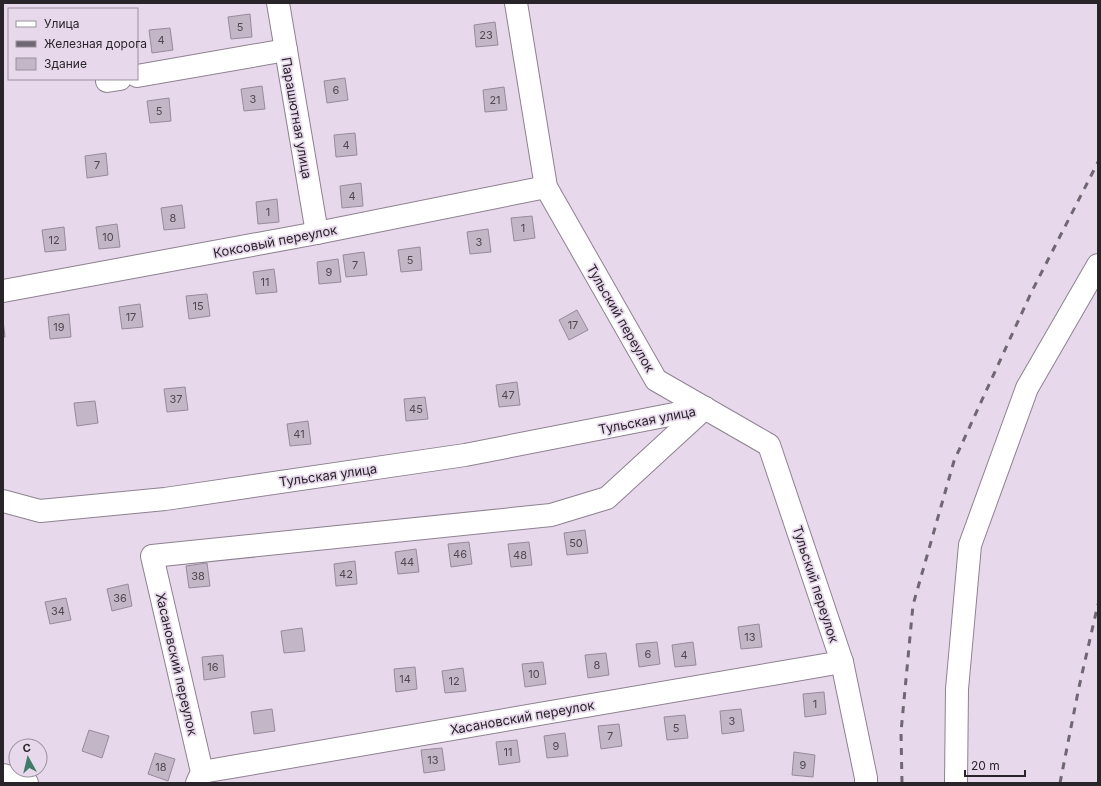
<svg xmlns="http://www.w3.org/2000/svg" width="1101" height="786" font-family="Inter,sans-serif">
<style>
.building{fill:#c3b6c6;stroke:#978a9a}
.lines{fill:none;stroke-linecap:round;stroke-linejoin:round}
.street-casing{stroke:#8e8190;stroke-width:24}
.street{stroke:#fff;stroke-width:22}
.rail{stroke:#6f6771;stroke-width:3;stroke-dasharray:7 7;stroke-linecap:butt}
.labels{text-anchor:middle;stroke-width:3.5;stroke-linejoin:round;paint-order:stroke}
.number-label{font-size:11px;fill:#504851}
.street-label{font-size:13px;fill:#29242a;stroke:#e7d9eb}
</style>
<rect width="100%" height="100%" fill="#e7d9eb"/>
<g class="building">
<path d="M250,14L252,37L231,39L228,17Z"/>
<path d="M495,22L498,45L476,47L474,25Z"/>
<path d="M170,28L173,50L152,53L149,30Z"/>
<path d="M345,78L348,100L327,103L324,81Z"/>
<path d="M262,86L265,109L244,111L241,89Z"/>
<path d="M504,87L507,110L485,112L483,90Z"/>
<path d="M169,98L171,121L150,123L147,101Z"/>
<path d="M355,133L357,155L336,157L334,135Z"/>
<path d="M106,153L108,175L87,178L85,156Z"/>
<path d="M361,183L363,206L342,208L340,186Z"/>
<path d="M277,199L279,222L258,224L256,202Z"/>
<path d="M182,205L185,228L164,230L161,208Z"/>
<path d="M532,216L535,238L514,241L511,218Z"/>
<path d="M117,224L120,247L99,249L96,227Z"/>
<path d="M64,227L66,250L45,252L42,230Z"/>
<path d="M488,229L491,252L470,254L467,232Z"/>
<path d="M420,247L422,270L401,272L398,250Z"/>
<path d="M364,252L367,275L346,277L343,255Z"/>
<path d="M338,259L341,282L319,284L317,262Z"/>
<path d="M274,269L277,292L256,294L253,272Z"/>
<path d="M207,294L210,316L189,319L186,296Z"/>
<path d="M140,304L143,327L122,329L119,307Z"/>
<path d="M577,310L588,330L569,340L559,320Z"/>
<path d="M69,314L71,337L50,339L48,317Z"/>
<path d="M3,320L5,337H3Z"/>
<path d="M517,382L520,405L499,407L496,385Z"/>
<path d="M185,387L188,410L167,412L164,389Z"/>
<path d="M425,397L428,419L406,421L404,399Z"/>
<path d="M95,401L98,423L77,426L74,403Z"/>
<path d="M308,421L311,444L290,446L287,424Z"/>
<path d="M585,530L588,553L567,555L564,533Z"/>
<path d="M469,542L472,564L451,567L448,544Z"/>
<path d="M529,542L532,565L511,567L508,544Z"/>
<path d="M416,549L419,572L398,574L395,552Z"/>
<path d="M355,561L357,584L336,586L334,564Z"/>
<path d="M207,563L210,586L189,588L186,566Z"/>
<path d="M128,584L132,606L112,611L107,589Z"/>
<path d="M66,598L71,620L50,624L45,602Z"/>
<path d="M759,624L762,647L741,649L738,627Z"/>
<path d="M302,628L305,651L284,653L281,631Z"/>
<path d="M657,642L660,664L639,667L636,644Z"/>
<path d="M693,642L696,665L675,667L672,645Z"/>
<path d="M606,653L609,675L588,678L585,655Z"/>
<path d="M223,655L225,677L204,680L202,657Z"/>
<path d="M543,662L546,684L525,687L522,664Z"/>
<path d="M415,667L417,689L396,692L394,669Z"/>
<path d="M463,668L466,691L445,693L442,671Z"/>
<path d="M824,692L826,714L805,717L803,694Z"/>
<path d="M272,709L275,731L254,734L251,712Z"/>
<path d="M741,709L744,731L722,734L720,711Z"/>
<path d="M685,715L688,738L667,740L664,717Z"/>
<path d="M619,724L622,746L601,749L598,726Z"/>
<path d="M89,730L109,736L102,758L82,751Z"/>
<path d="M565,733L568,756L547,758L544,736Z"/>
<path d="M517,740L520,762L499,765L496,742Z"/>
<path d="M442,748L445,770L424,773L421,750Z"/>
<path d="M794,752L815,755L813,777L792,775Z"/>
<path d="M155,753L175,759L168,781L148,774Z"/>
</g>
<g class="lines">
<defs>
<g id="street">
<path d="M278,3L317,233"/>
<path d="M516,3L546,187L656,380L769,445L842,662L866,778V783"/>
<path d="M137,76L286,50"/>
<path d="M107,81L120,79"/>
<path d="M3,291L317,233L546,187"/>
<path d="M3,501L40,511L165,499L465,455L705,408"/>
<path d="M202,772L842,662"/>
<path d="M3,775L27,783"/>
<path d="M197,783L202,772L152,556L551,515L607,498L705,408"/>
<path d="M956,783L957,689L970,545L1027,388L1098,265"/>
</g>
</defs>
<use href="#street" class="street-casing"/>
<use href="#street" class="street"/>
<g class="rail">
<path d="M902,783L901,732L913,605L954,461L1031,293L1098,162"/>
<path d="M1060,783L1079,687L1098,604"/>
</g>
</g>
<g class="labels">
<g class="number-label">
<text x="240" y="31">5</text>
<text x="486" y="39">23</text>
<text x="161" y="44">4</text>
<text x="336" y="94">6</text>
<text x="253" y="103">3</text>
<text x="495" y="104">21</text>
<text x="159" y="115">5</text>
<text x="346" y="149">4</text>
<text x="97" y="169">7</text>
<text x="352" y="200">4</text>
<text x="268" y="216">1</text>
<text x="173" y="222">8</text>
<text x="523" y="232">1</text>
<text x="108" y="241">10</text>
<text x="54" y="244">12</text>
<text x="479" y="246">3</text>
<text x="410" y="264">5</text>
<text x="355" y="269">7</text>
<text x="329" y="276">9</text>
<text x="265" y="286">11</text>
<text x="198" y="310">15</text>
<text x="131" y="321">17</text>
<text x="573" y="329">17</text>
<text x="59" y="331">19</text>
<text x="508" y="399">47</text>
<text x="176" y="403">37</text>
<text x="416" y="413">45</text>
<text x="299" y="438">41</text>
<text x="576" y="547">50</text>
<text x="460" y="558">46</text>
<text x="520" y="559">48</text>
<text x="407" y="566">44</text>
<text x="346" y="578">42</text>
<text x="198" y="580">38</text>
<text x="120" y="602">36</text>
<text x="58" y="615">34</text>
<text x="750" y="641">13</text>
<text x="648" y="658">6</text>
<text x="684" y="659">4</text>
<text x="597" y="669">8</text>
<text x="213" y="671">16</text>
<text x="534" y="678">10</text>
<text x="405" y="683">14</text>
<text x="454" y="685">12</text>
<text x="815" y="708">1</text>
<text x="732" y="725">3</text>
<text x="676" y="732">5</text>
<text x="610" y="740">7</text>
<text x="556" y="750">9</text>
<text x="508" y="756">11</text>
<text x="433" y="764">13</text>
<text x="803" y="769">9</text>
<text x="161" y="771">18</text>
</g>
<g class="street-label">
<text transform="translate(297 118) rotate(80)" y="5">Парашютная улица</text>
<text transform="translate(275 241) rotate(-11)" y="5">Коксовый переулок</text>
<text transform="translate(621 318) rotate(60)" y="5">Тульский переулок</text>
<text transform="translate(647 420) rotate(-11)" y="5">Тульская улица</text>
<text transform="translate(328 475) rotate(-8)" y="5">Тульская улица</text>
<text transform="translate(816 584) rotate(72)" y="5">Тульский переулок</text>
<text transform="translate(177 664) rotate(77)" y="5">Хасановский переулок</text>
<text transform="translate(522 717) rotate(-10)" y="5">Хасановский переулок</text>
</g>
</g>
<rect width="1101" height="786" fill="none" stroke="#29242a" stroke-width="8"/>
<rect x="8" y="8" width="130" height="72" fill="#e7d9eb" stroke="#9b919e"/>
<rect x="16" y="21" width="20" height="6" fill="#ffffff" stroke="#9b919e"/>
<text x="44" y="28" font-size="12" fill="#29242a">Улица</text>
<rect x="16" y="41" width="20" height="6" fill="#6f6771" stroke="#9b919e"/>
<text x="44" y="48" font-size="12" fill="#29242a">Железная дорога</text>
<rect x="16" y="58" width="20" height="12" fill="#c3b6c6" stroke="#9b919e"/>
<text x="44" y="68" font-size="12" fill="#29242a">Здание</text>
<g transform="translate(28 758) rotate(352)"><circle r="19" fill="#e7d9eb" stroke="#9b919e"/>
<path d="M0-3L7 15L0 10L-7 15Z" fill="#3f7c68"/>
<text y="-6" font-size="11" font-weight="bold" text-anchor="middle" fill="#29242a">С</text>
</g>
<path d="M965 770v6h60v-6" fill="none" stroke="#29242a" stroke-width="2"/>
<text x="971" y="770" font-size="12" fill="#29242a" stroke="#e7d9eb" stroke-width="3" paint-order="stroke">20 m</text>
</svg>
